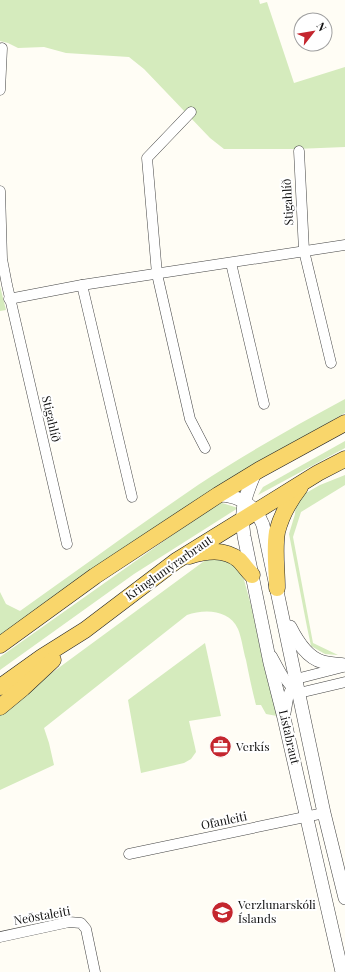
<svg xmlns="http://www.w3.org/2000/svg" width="345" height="972" font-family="'Playfair Display',serif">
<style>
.green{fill:#d5ebbd}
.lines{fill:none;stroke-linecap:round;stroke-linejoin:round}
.minor-casing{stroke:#444;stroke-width:11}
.tertiary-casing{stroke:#444;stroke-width:14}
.primary-casing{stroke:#222;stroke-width:17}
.minor{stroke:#fff;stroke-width:10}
.tertiary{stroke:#fff;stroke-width:13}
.primary{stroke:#f9d66b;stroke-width:16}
.labels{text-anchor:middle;stroke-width:4;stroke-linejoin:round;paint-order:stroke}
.street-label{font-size:12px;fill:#111;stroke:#fff}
.poi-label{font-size:12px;fill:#111;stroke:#fff;text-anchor:start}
</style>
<rect width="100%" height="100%" fill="#fffdf5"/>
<g class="green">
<path d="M0,0H259L260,4L267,2L294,83L345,67V147L296,149H224L210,138L144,69L129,57L66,53L44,47L18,48L8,43L0,41Z"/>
<path d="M0,286L6,310L0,311Z"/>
<path d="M345,399V413L225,482L0,637V592L6,604L20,611C79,569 138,526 198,485C245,454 295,426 345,399Z"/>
<path d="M345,441V448L258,495L263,487Z"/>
<path d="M345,475V485L301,512L293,537L313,643L338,655L325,654L311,646L307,627L289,534L295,514L296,503L306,493L320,485Z"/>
<path d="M219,502L238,508L134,574L0,670V657Z"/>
<path d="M217,556L234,562L243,576L252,609L264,667L277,716L266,714L261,705H256C252,690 249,675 246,660C243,650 242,639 238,629C229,609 204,609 187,615L44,728L49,743L54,765L0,790V714L53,672L207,559Z"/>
<path d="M205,643L221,716L189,721L195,747L196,752L191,759L184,763L141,773L128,700Z"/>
</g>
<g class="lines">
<defs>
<g id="minor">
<path d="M0,90L2,48"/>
<path d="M191,112L147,158L157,274L190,419L205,448"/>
<path d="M299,151L304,251L331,363"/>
<path d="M0,191L2,259L7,285L67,544"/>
<path d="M231,263L264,404"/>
<path d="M82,285L132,497"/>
<path d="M9,299L82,285L345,245"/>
<path d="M272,656C279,669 286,685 299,693L345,682"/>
<path d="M285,716L289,693L296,679L343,667"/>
<path d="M129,854L324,813"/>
<path d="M0,937L69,922L81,923L86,929L95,972"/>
</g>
<g id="tertiary">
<path d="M255,473C245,496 240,510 244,536L270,663L284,718L342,972"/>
<path d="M218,495C239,495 255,505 263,525L324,813L345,898"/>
<path d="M290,627C297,641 307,658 323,662C330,664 338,664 345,665"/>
</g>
<g id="primary">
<path d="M189,556C206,551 224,548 239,560C243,564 247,570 252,575"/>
<path d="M277,588C277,570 274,550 277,532C281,516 290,500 300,487"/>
<path d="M0,645L95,576L218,495L259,470L345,423"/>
<path d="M0,687L42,657L85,630L176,561L318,473L345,459"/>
<path d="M0,707L23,688L53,660"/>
</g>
</defs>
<use href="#minor" class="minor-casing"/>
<use href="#tertiary" class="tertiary-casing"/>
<use href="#primary" class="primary-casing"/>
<use href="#minor" class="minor"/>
<use href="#tertiary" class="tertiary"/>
<use href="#primary" class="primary"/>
</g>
<defs>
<symbol id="office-disc" viewBox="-11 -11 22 22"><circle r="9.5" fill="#c4262e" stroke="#fff"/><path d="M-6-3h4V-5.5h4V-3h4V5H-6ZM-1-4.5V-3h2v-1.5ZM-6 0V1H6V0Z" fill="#fff"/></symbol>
<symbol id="university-disc" viewBox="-11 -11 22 22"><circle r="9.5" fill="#c4262e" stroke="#fff"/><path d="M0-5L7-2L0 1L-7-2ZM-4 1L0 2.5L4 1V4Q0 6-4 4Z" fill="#fff"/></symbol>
</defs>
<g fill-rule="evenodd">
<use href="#office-disc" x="208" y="734" width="25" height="25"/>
<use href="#university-disc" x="210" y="900" width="25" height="25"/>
</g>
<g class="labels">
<g class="street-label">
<text transform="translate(288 202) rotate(-93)" y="4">Stigahlíð</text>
<text transform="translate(51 419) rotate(77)" y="4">Stigahlíð</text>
<text transform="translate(169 568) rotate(-35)" y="4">Kringlumýrarbraut</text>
<text transform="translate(289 737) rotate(77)" y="4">Listabraut</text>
<text transform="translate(224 821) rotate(-12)" y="4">Ofanleiti</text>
<text transform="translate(42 916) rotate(-10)" y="4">Neðstaleiti</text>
</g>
<g class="poi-label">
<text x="236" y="751">Verkís</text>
<text x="238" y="909">Verzlunarskóli<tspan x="238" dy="14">Íslands</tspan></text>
</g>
</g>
<g transform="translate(313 32) rotate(59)"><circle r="19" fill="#ffffff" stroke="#a0a0a0"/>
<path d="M0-3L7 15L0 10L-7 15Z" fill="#c4262e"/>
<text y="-6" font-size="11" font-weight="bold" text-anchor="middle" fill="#111111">N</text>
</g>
</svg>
